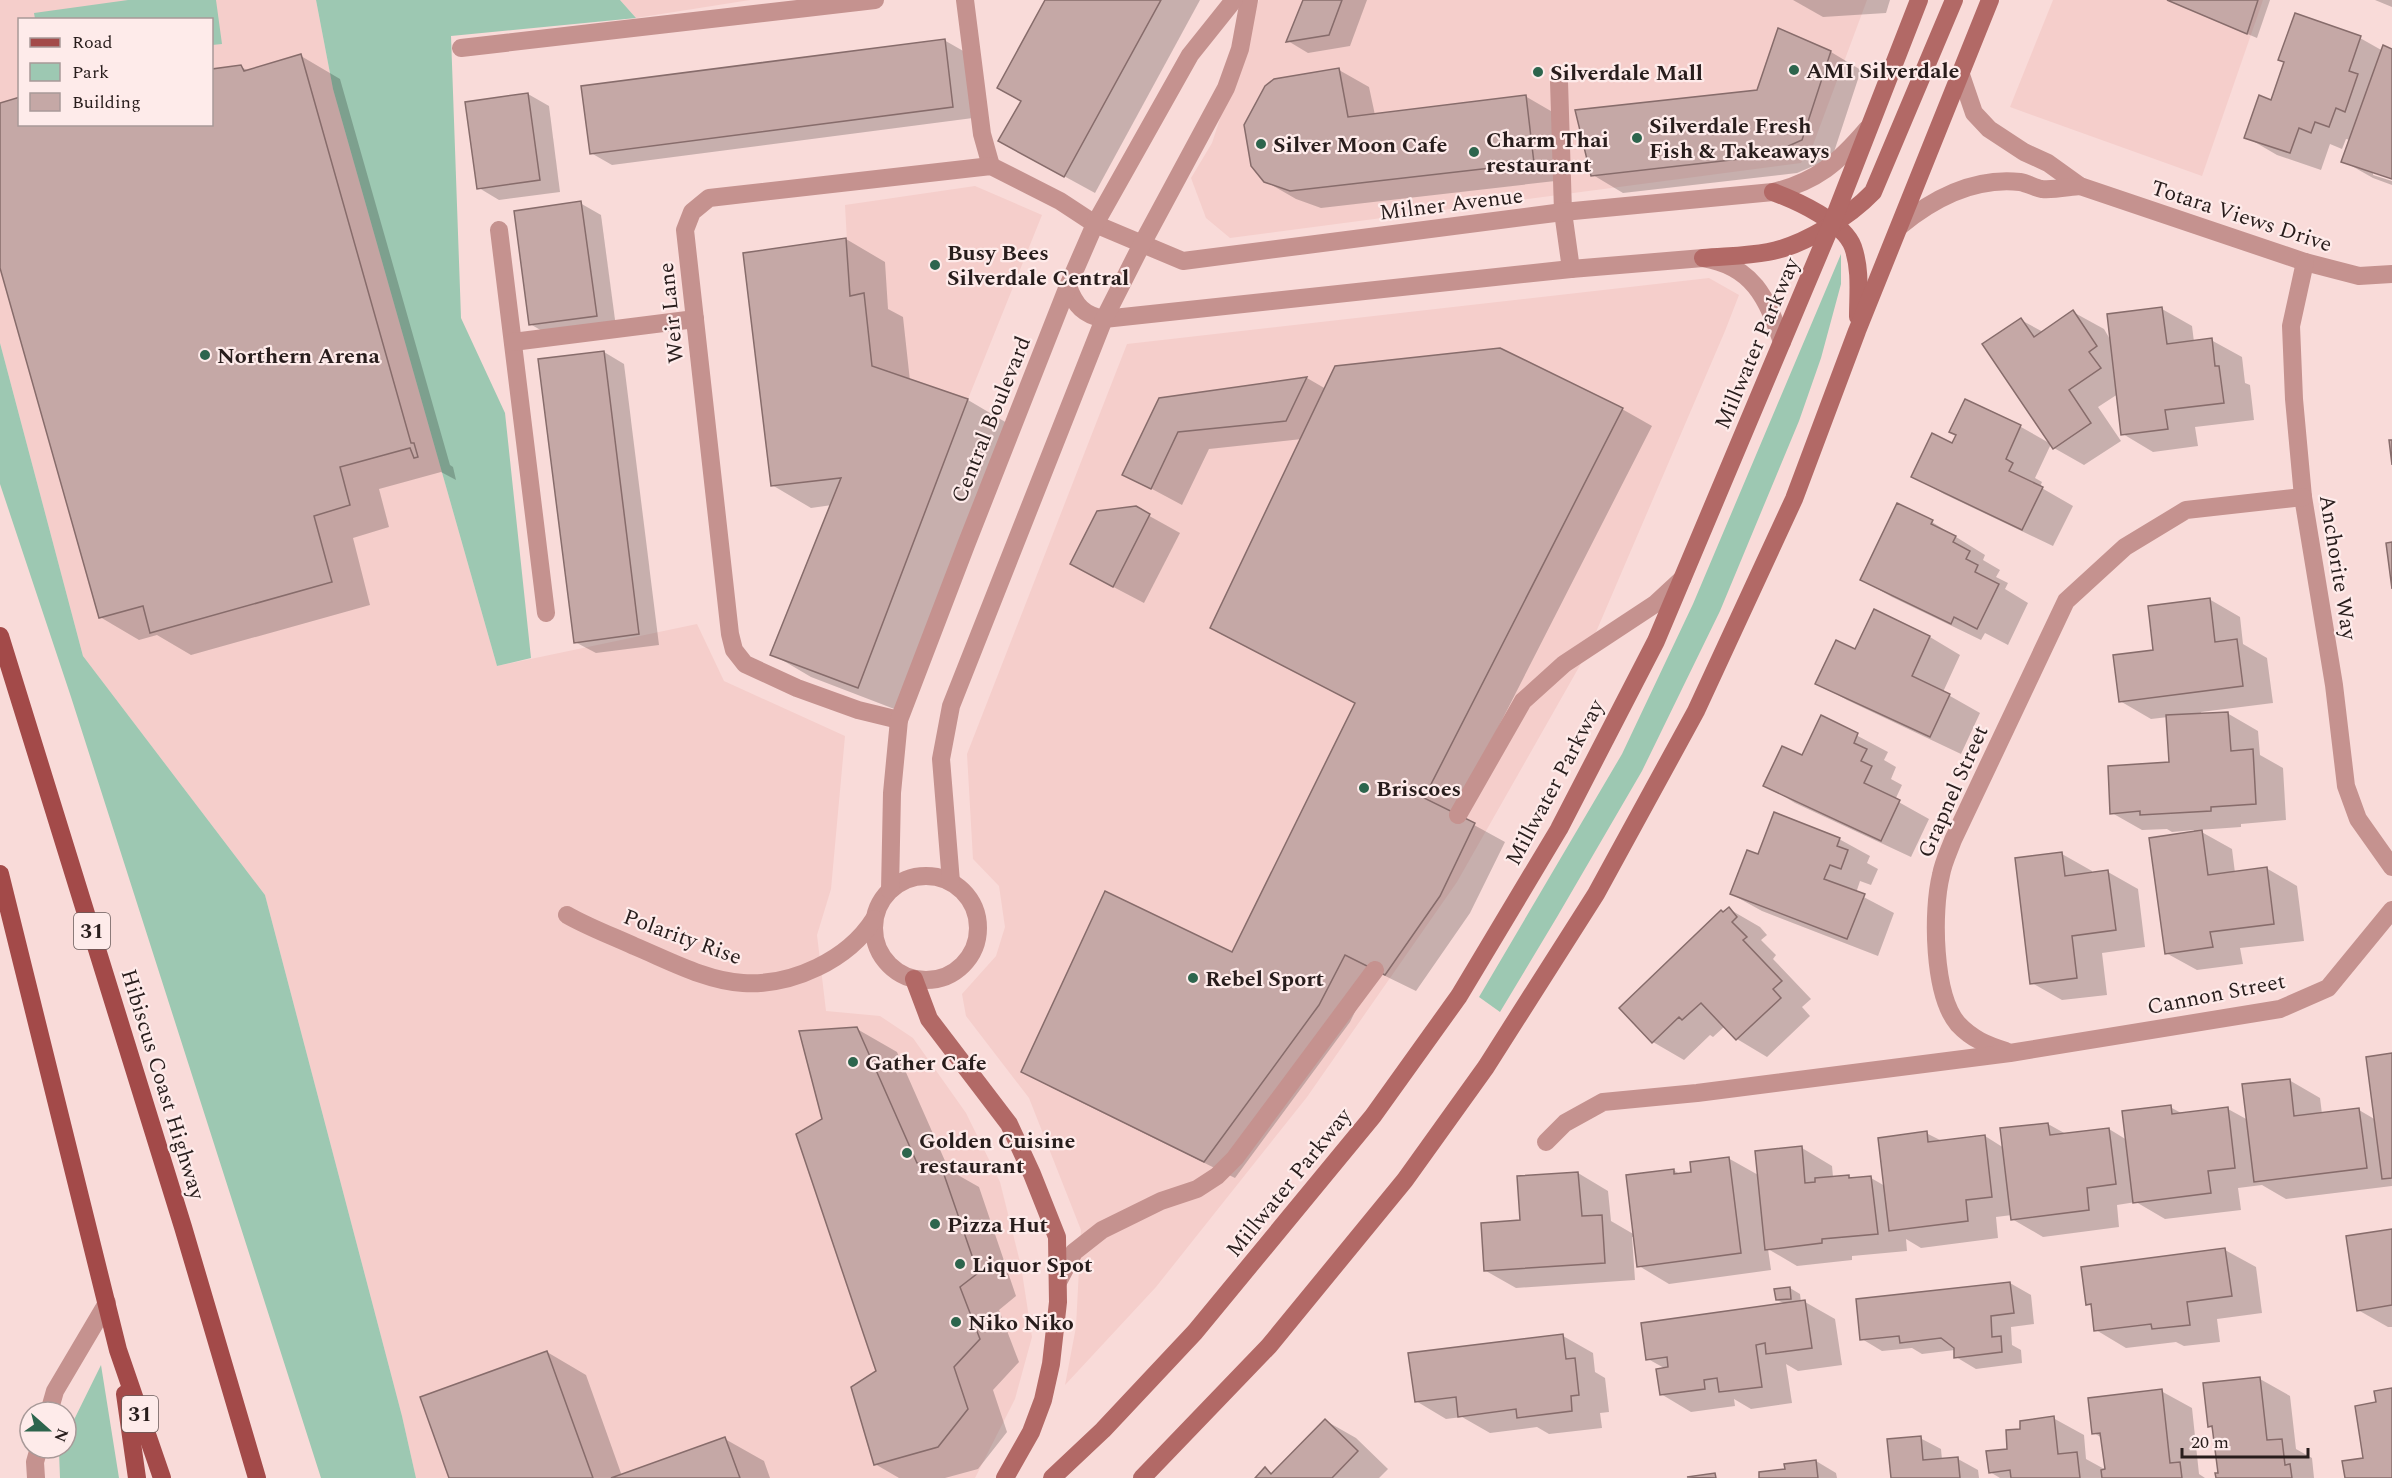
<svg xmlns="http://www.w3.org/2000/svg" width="2392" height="1478" font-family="Spectral,serif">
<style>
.built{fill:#f5cecb;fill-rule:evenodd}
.green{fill:#9dc8b2}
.shadow{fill:#0003}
.building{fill:#c5a8a6;stroke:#876c6b;stroke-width:1.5}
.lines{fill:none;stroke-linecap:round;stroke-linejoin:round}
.lane{stroke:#c5928f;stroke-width:18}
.street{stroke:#c5928f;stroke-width:18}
.secondary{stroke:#b26966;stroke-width:18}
.primary{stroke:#a34a49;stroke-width:18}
.poi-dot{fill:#2d654d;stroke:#feebea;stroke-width:2}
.labels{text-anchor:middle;stroke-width:4.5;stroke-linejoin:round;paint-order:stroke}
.shield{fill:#feebea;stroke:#685b5a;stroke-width:1.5}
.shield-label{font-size:21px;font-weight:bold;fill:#281d1c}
.poi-label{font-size:22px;font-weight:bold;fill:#281d1c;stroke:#feebea;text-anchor:start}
.street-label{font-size:22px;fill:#281d1c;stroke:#feebea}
</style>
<rect width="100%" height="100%" fill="#f9dbd9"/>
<g class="built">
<path d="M0,0H316L333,89L497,666L697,624L724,681L845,736L831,889L817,935L826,1011L880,1016L913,1038L966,1113L1000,1182L1021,1266L1032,1337L1015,1399L975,1478H416L402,1416L265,895L83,656L0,343ZM20,20H212V124H20Z"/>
<path d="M620,0H750L636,18Z"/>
<path d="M1259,0H1867L1813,145L1801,163L1230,238L1206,218L1191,178L1212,143Z"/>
<path d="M2053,0H2263L2202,176L2010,107Z"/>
<path d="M975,186L1042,215L968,399L872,366L864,293L850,296L845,205Z"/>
<path d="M1709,278L1739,295L1725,331L1587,653L1457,882L1307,1097L1156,1287L1065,1385L1076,1327L1081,1230L1029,1098L966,1016L962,994L996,956L1005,927L999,886L973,859L967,754L1127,344Z"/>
</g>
<g class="green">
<path d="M128,0H216L222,44L212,45V20L35,19L34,13Z"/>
<path d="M316,0H620L636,18L451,36L461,318L505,413L531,658L497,666L333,89Z"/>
<path d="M1841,254V284L1821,358L1799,421L1720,611L1642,771L1557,917L1500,1012L1479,997L1622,754L1693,604Z"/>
<path d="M0,343L83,656L265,895L402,1416L416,1478H321L71,697L0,484Z"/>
<path d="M101,1365L119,1478H60L59,1451L60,1448H66V1436Z"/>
</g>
<g class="shadow">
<path d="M1046,0H1200L1095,193L1031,158L1022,101Z"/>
<path d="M1304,0H1367L1350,46L1308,53L1288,41Z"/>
<path d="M1793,0H1890L1886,13L1823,17Z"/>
<path d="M2167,0H2270L2257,38Z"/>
<path d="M2375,0H2392V7Z"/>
<path d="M2360,38L2383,51L2392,50V178L2373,171V175L2392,181V185L2373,178L2343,161L2351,140L2346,139L2342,149L2330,144L2321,170L2277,155L2246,137L2272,102L2285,63L2280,60Z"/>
<path d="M944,40L965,52L973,118L612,165L591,153Z"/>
<path d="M1831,52L1861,70L1832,158L1797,173L1623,193L1593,175L1758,92Z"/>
<path d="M301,56L340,79L450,465L453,467L456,480L441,472L379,489L389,527L353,538L370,605L191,655L157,635L139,640L100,617L0,266V105L20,124H212V71L241,67L249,71Z"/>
<path d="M1339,70L1369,87L1375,115L1525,96L1556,114L1564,180L1321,208L1296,199L1265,181Z"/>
<path d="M528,94L549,106L560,192L499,200L479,188Z"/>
<path d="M580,203L601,215L616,327L551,336L530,324Z"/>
<path d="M846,239L885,262L888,309L903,317L910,381L968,400L1007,423L897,710L811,677L772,654L832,505L811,508L772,485L745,254Z"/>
<path d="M2162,309L2192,326L2194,342L2211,340L2242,357L2245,383L2250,385L2254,420L2195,427L2198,446L2153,452L2123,434L2118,394L2098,407L2121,441L2084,465L2054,448L2021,320L2043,332L2073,312L2104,329L2111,341Z"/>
<path d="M604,352L624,364L659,645L596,653L575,642Z"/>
<path d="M1307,378L1326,389L1622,409L1652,426L1454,814L1505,842L1470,913L1416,991L1375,971L1350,1022L1235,1178L1054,1089L1023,1072L1232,954L1356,704L1212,627L1302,439L1209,449L1182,505L1124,474L1160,399Z"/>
<path d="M1966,401L2021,427L2051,444L2035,478L2042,482L2040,487L2073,506L2053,546L1944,494L1913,476L1953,445L1958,435Z"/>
<path d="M1135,508L1180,533L1144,603L1102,581Z"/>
<path d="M1932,522L1985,555L1983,560L2000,570L1996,577L2008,583L2005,589L2028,603L2008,645L1985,633L1981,640L1892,597L1862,580Z"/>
<path d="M2209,599L2240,617L2243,644L2267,658L2273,703L2201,712L2202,715L2227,713L2258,731L2260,755L2283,768L2286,820L2241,824V827L2198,830L2232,849L2235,873L2266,868L2297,886L2304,941L2240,948L2243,964L2197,970L2166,953L2194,830L2172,832L2167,829L2142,830L2112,813L2170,764L2168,717L2151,719L2120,701L2155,651Z"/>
<path d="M1875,611L1930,637L1960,655L1943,692L1980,713L1961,754L1847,700L1817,683L1856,651Z"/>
<path d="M1822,717L1888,752L1884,760L1896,767L1891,779L1902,785L1895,800L1929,819L1911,857L1795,803L1765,785L1803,757Z"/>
<path d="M1839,839L1870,856L1867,863L1878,869L1871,885L1860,881L1856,893L1894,913L1878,956L1762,911L1731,894L1759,856Z"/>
<path d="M2062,854L2092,871V874L2108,872L2138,889L2145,947L2102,953L2107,995L2062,1000L2032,983Z"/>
<path d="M1729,909L1760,927L1767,935L1761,940L1776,955L1773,959L1811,999L1802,1007L1810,1016L1767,1057L1737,1039L1725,1026L1713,1037L1710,1035L1684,1060L1653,1042L1621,1008Z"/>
<path d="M857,1029L897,1052L949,1170L979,1187L1016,1296L999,1310L1019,1362L993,1390L1007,1432L978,1469L945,1478H899L875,1464L878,1371L824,1120Z"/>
<path d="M2392,1055V1186L2286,1199L2262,1185L2238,1188L2241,1210L2165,1219L2136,1202L2117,1205L2119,1227L2043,1237L2012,1219V1215L1996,1217L1998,1238L1921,1248L1906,1239L1907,1251L1852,1256V1260L1797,1266L1768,1249L1771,1270L1669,1284L1639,1266L1635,1237H1632L1635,1280L1516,1288L1486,1271L1521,1221L1578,1173L1608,1191L1611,1221L1635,1235L1673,1170L1680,1174L1693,1173L1728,1158L1760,1176L1802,1148L1832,1166L1833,1177L1871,1178L1885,1186L1926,1133L1942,1141L1985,1136L2004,1148L2048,1124L2066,1134L2109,1129L2127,1140L2170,1107L2183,1114L2228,1109L2248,1120L2289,1080L2320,1098L2322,1114L2359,1110L2376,1120Z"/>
<path d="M2392,1231V1327H2388L2358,1310Z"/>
<path d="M2225,1250L2256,1267L2262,1313L2217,1319L2220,1342L2184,1346L2176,1342L2126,1348L2096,1330L2092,1306L2087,1304Z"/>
<path d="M2010,1283L2031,1295L2034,1324L2011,1327L2012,1345L2021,1350L2022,1363L1976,1369L1956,1357L1955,1350L1922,1354L1912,1348L1882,1351L1862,1339Z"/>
<path d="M1790,1288L1800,1294L1801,1302H1805L1835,1319L1842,1365L1798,1371L1786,1364L1792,1403L1751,1409L1734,1399L1735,1406L1691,1412L1661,1394L1666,1369L1648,1359L1786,1304L1777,1300Z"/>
<path d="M1563,1336L1593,1353L1595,1372L1605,1378L1609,1412L1600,1413L1602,1428L1549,1434L1537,1427L1490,1433L1462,1417L1446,1419L1416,1401Z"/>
<path d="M547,1352L586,1375L622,1476L725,1439L764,1461L770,1478H451Z"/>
<path d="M2260,1379L2290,1396L2296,1449L2312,1458L2314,1478H2217L2220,1474L2214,1429L2209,1426Z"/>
<path d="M2161,1391L2192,1408L2199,1474L2205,1478H2000L1990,1472L2009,1450L2022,1430L2053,1418L2084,1435L2086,1459L2106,1470L2102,1438L2094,1433Z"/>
<path d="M1326,1421L1356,1438L1388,1469L1379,1478H1257L1265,1469L1273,1474Z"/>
<path d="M1920,1438L1941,1449L1942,1460L1958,1459L1978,1470L1979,1478H1892Z"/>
<path d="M1816,1461L1836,1473L1837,1478H1761Z"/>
</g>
<g class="building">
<path d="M1045,0H1161L1064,177L998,141L1021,101L997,88Z"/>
<path d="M1303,0H1342L1329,35L1286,42Z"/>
<path d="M2167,0H2258L2247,34Z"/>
<path d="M2295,13L2361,36L2349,71L2358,74L2345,112L2336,108L2329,127L2315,122L2311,133L2299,128L2290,153L2244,138L2259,95L2271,100L2284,62L2278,60Z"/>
<path d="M1778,28L1831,51L1802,140L1766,156L1591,176L1575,110L1757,90Z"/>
<path d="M945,39L953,107L590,154L581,86Z"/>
<path d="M2383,45L2392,49V179L2341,162Z"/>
<path d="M301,54L411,443H414L418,457L414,458L410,448L340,467L350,505L314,516L332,582L150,633L143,606L99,618L0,268V103L20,97V124H212V69L241,65L244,71Z"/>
<path d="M1339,68L1348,117L1526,95L1534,163L1290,191L1264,182L1251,166L1244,125L1265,86L1274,79Z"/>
<path d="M528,93L540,180L477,189L465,102Z"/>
<path d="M581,201L597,316L529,325L514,211Z"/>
<path d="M846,238L850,296L864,293L872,366L968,399L858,688L770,655L841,478L771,486L743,253Z"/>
<path d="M2162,307L2167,344L2212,338L2215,366H2219L2224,403L2165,410L2168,429L2121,435L2107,314Z"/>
<path d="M2073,310L2097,346L2089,352L2101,368L2069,390L2091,423L2053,449L1982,344L2021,318L2034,337Z"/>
<path d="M1500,348L1623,408L1424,798L1475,823L1440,896L1385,975L1345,955L1319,1005L1204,1162L1021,1072L1105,891L1232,952L1355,703L1210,628L1335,366Z"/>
<path d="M604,351L639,634L574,643L538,359Z"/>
<path d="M1307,377L1286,421L1178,432L1151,489L1122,475L1159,398Z"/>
<path d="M1965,399L2021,425L2006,459L2013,463L2009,471L2043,487L2022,530L1911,477L1932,433L1952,443L1956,435L1949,432Z"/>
<path d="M2389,440H2392V465Z"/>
<path d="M1897,503L1933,520L1931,524L1956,536L1953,542L1970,551L1966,559L1978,565L1975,572L1999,584L1977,629L1954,617L1951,624L1860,580Z"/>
<path d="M1136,506L1150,514L1113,587L1070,564L1097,511Z"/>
<path d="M2392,542V589L2386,543Z"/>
<path d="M2210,598L2215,642L2237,639L2243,686L2119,702L2113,655L2153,650L2148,606Z"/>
<path d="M1874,609L1930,636L1912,676L1950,694L1930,737L1815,684L1836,640L1855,649Z"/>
<path d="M2228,712L2231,751L2253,749L2256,804L2211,807V811L2140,815V811L2110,814L2108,766L2169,762L2166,715Z"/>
<path d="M1821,715L1858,733L1854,743L1867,749L1861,761L1872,766L1864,783L1900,800L1881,841L1763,786L1782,746L1802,755Z"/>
<path d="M1774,812L1840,838L1837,846L1848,850L1841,869L1830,865L1824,879L1865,894L1847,939L1730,894L1747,850L1758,854Z"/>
<path d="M2202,830L2208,875L2267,867L2274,924L2210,932L2213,947L2165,954L2149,838Z"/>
<path d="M2062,852L2065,876L2108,870L2116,930L2072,936L2077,978L2030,984L2015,858Z"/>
<path d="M1729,907L1737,917L1732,922L1747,937L1743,940L1782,981L1773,989L1781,998L1736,1040L1701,1003L1682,1020L1679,1017L1652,1043L1619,1008L1721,910L1723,912Z"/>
<path d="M857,1027L917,1163H940L978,1273L960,1287L980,1339L954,1367L968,1409L938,1447L874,1465L851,1387L876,1371L796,1134L822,1119L799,1031Z"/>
<path d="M2392,1053V1178L2382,1179L2366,1057Z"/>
<path d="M2290,1079L2294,1116L2359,1108L2367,1168L2254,1182L2242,1084Z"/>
<path d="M2171,1105L2172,1114L2228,1107L2235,1168L2208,1171L2211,1193L2133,1203L2122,1111Z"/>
<path d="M2048,1123L2050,1135L2109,1128L2116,1184L2087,1188L2089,1210L2011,1220L2000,1128Z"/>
<path d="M1927,1131L1928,1142L1985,1135L1992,1197L1966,1200L1968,1221L1889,1231L1878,1138Z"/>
<path d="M1802,1146L1805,1183L1815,1182V1178L1849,1175V1178L1871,1176L1878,1234L1822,1239V1243L1765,1250L1755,1151Z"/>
<path d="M1729,1157L1741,1253L1637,1267L1626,1175L1674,1169V1174L1691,1172L1690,1162Z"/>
<path d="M1578,1172L1582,1216L1602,1215L1605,1263L1484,1271L1481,1223L1520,1220L1517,1176Z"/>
<path d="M2392,1229V1305L2357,1311L2346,1236Z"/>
<path d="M2225,1248L2232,1296L2187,1302L2190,1325L2152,1329L2151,1324L2094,1331L2091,1304L2086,1305L2081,1267Z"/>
<path d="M2010,1282L2014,1313L1991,1316L1992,1337L2001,1336L2002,1352L1954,1358V1348L1941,1338L1900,1343L1899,1336L1860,1340L1856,1299Z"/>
<path d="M1790,1287L1791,1299L1776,1300L1774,1289Z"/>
<path d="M1805,1300L1812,1348L1766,1354L1765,1343L1756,1345L1762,1387L1719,1392L1717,1378L1704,1380L1705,1389L1660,1395L1656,1369L1668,1367L1667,1357L1646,1360L1641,1323Z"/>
<path d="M1563,1334L1566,1359L1575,1358L1579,1395L1571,1396L1572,1411L1517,1418L1516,1409L1458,1417L1456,1397L1415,1402L1408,1353Z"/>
<path d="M547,1351L593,1478H449L420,1397Z"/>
<path d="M2260,1377L2267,1440L2282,1439L2285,1465L2290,1464L2292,1478H2216L2215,1473H2218L2212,1426L2208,1427L2203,1383Z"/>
<path d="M2392,1388V1478H2345L2342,1461L2363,1458L2355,1406L2376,1402L2374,1391Z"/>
<path d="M2162,1389L2170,1463L2180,1462L2182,1478H2102L2101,1470L2105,1469L2100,1433L2092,1434L2088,1398Z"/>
<path d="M2054,1416L2058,1454L2077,1452L2080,1478H2011L2010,1470L1989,1473L1986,1451L2007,1449L2006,1430L2020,1429V1421Z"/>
<path d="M1325,1419L1358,1451L1332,1478H1255L1265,1467L1271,1474Z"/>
<path d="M1921,1436L1923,1460L1958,1457L1960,1478H1891L1887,1439Z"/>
<path d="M725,1437L740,1478H611Z"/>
<path d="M1816,1460L1818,1478H1759V1472L1785,1469L1784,1464Z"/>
<path d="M1715,1473L1716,1478L1687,1477Z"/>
</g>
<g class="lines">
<g class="lane">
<path d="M965,0L982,134L991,166"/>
<path d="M461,48L875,0"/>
<path d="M1559,81L1563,212L1571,269"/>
<path d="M499,230L546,613"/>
<path d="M513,342L695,319"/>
<path d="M1458,815L1523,701L1564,664L1655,604L1682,579"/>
<path d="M1058,1282L1074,1252L1102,1230L1161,1201L1197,1189L1217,1176L1235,1158L1375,970"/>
</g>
<g class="street">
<path d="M1961,75L1974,113L1989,129L2024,152L2048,163L2080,186L2305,262L2359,276L2392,274"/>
<path d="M1900,226C1934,198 1974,177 2020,182C2027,183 2035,188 2042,189C2054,190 2068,187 2080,186"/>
<path d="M2305,262L2291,326L2294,399L2303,497L2334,685L2346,786L2358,819L2392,867"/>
<path d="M1068,286C1075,306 1084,315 1104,319L1571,269L1703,258C1753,266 1767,298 1782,342"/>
<path d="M899,720L858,710L797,688L745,664L734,650L730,634L685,230L692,212L709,198L991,166L1060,201L1095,224L1183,261L1563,212L1773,192C1816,182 1839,162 1867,129"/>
<circle cx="926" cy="928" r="52"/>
<path d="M951,882L941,759L951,706L1104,319L1142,244L1226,88L1240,49L1249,0"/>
<path d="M890,890L892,793L899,720L966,545L1068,286L1095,224L1190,55L1234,0"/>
<path d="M567,915C588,927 612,936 634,946C668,960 706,981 743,983C792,986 848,960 874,919"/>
<path d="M2006,1051C1987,1045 1972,1039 1958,1024C1933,995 1932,911 1941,875C1943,863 1949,851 1953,840L2066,601L2125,547L2186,510L2303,497"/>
<path d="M1546,1142L1565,1123L1603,1102L1697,1093L2010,1053L2280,1009L2328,988L2392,910"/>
<path d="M49,1412L55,1391L107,1303"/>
<path d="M36,1478L35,1462L39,1448"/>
</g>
<g class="secondary">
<path d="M1773,192C1797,201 1844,222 1853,247C1861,270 1858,294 1858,317"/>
<path d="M1703,258C1725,256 1747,256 1768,252C1803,246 1849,217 1873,192L1954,0"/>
<path d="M914,979L929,1019L1009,1124L1032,1174L1057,1237L1058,1302L1051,1364L1043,1400L1031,1432L1005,1478"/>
<path d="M1052,1478L1103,1430L1195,1332L1373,1116L1459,996L1559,829L1656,641L1832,223L1919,0"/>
<path d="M1142,1478L1269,1346L1405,1180L1486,1067L1596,894L1696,711L1794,499L1857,331L1990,0"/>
</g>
<g class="primary">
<path d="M0,636L183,1227L257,1478"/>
<path d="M0,874L118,1350L162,1478"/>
<path d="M125,1394L137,1478"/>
</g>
</g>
<g class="poi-dot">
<circle cx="1794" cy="70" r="6"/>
<circle cx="1538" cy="72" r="6"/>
<circle cx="1637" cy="138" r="6"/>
<circle cx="1261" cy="144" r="6"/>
<circle cx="1474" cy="152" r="6"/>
<circle cx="935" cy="265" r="6"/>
<circle cx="205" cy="355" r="6"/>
<circle cx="1364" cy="788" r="6"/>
<circle cx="1193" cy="978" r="6"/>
<circle cx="853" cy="1062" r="6"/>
<circle cx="907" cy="1153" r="6"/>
<circle cx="935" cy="1224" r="6"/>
<circle cx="960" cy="1264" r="6"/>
<circle cx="956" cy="1322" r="6"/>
</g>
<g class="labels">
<g class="shield">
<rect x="74" y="913" width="36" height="36" rx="4.5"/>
<rect x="122" y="1396" width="36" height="36" rx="4.5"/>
</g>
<g class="shield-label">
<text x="92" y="938">31</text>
<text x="140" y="1421">31</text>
</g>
<g class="poi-label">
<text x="1806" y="78">AMI Silverdale</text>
<text x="1550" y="80">Silverdale Mall</text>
<text x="1649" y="133">Silverdale Fresh<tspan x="1649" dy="25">Fish &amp; Takeaways</tspan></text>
<text x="1486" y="147">Charm Thai<tspan x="1486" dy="25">restaurant</tspan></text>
<text x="1273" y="152">Silver Moon Cafe</text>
<text x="947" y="260">Busy Bees<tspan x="947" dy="25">Silverdale Central</tspan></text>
<text x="217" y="363">Northern Arena</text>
<text x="1376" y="796">Briscoes</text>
<text x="1205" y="986">Rebel Sport</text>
<text x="865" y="1070">Gather Cafe</text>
<text x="919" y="1148">Golden Cuisine<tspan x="919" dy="25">restaurant</tspan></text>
<text x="947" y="1232">Pizza Hut</text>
<text x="972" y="1272">Liquor Spot</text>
<text x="968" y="1330">Niko Niko</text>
</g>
<g class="street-label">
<text transform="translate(1451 203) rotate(-7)" y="8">Milner Avenue</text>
<text transform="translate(2242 215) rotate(18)" y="8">Totara Views Drive</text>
<text transform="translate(670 313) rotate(-96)" y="8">Weir Lane</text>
<text transform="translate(1756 343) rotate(-67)" y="8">Millwater Parkway</text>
<text transform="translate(990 419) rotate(-68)" y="8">Central Boulevard</text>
<text transform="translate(2339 567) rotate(81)" y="8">Anchorite Way</text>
<text transform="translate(1554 782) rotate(-62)" y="8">Millwater Parkway</text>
<text transform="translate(1952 791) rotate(-66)" y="8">Grapnel Street</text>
<text transform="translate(683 936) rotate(20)" y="8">Polarity Rise</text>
<text transform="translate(2216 993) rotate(-11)" y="8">Cannon Street</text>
<text transform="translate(164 1084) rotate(73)" y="8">Hibiscus Coast Highway</text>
<text transform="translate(1288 1182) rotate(-51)" y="8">Millwater Parkway</text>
</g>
</g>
<rect x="18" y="18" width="195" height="108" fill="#feebea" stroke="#a89998" stroke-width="1.5"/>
<rect x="30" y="38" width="30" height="9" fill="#a34a49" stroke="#a89998" stroke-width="1.5"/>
<text x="72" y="48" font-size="18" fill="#281d1c">Road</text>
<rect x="30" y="63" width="30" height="18" fill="#9dc8b2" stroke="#a89998" stroke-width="1.5"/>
<text x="72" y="78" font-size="18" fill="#281d1c">Park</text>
<rect x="30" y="93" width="30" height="18" fill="#c5a8a6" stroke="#a89998" stroke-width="1.5"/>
<text x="72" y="108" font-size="18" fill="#281d1c">Building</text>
<g transform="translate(48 1430) rotate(111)"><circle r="28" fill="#feebea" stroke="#a89998" stroke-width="1.5"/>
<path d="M0-4.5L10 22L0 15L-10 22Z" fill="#2d654d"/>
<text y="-9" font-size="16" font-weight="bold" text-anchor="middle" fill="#281d1c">N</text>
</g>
<path d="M2182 1448v9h126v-9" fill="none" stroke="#281d1c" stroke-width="3"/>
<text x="2191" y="1448" font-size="18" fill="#281d1c" stroke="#feebea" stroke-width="4.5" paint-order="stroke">20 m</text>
</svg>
